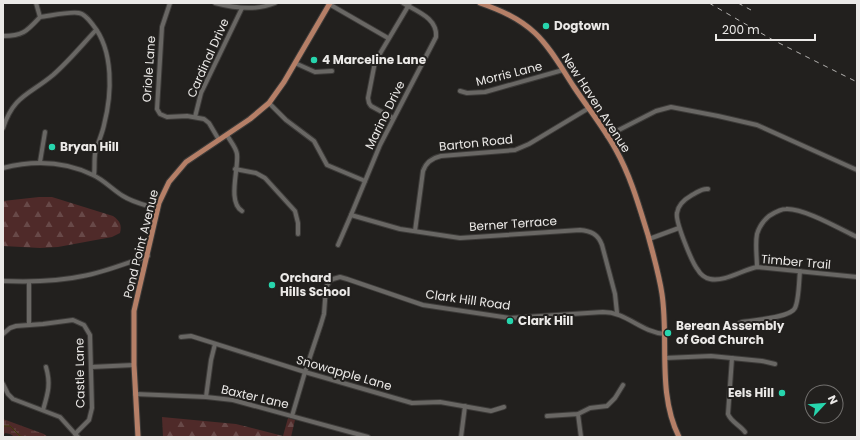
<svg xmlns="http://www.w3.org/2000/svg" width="860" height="440" font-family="Poppins,sans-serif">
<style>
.forest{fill:url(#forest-firs)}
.wetland{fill:url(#wetland-marsh)}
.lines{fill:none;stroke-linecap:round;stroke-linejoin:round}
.stream{stroke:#3f3d06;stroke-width:1}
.minor-casing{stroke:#3d3b39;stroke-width:6}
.major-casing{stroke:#3d3b39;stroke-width:7}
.minor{stroke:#696764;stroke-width:4}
.major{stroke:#b57f67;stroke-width:5}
.rail{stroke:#b3b1af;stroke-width:1;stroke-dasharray:5 5;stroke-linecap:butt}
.poi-dot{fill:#27d5ad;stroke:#22201e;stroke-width:1.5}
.labels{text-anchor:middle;stroke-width:4;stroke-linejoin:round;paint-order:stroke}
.poi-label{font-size:12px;font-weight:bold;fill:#ebe9e7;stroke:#22201e;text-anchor:start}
.street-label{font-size:12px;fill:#ebe9e7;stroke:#22201e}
</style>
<defs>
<pattern id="forest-firs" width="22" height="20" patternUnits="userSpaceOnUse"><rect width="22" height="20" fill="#4f2a29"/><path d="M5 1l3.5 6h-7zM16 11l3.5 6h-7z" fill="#684948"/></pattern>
<pattern id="wetland-marsh" width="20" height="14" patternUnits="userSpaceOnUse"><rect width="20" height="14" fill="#4f2a29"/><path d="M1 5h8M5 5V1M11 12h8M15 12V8" fill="none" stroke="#684948"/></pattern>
</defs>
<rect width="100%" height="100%" fill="#22201e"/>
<g class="forest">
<path d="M39,197H52L113,216C120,221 122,225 120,233L112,237L58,247L40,248L3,246V201Z"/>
<path d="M162,417L236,424L283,436L288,418L295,420L291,437H163Z"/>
</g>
<path class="wetland" d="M3,419L44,434L48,437H15L10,434L5,433L3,437Z"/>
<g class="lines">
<path class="stream" d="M3,426H10L20,436L25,437"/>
<defs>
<g id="minor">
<path d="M170,3L162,27L157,109L160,114L167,117L187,116L204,119L209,123L219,140"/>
<path d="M215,3C234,8 256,11 275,3"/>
<path d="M329,4L388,38"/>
<path d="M40,17C49,16 71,11 79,13C85,14 89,20 93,25C114,51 112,94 104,125C102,135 97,144 95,154C94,161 95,168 94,175"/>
<path d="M3,36C23,36 27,31 40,17L36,3"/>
<path d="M295,63L315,72L332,71"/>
<path d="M460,91L467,93L485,92L563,70"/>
<path d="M269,103L286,120L314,141L327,165L365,181"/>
<path d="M195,117L201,93L242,8"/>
<path d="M393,118L371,106L369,103L368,98L375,62L410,3"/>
<path d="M3,128C14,95 29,95 53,75C69,61 82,45 96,30"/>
<path d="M227,135C230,141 236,147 237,154C239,168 227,202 242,211"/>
<path d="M607,136L656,111L671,107L718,116L757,125L857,170"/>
<path d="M40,162L45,132"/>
<path d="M3,168C34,160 64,161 93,175C104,180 113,190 123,196C134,203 146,205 158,209"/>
<path d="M235,169L256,173L265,178L295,211L298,223V234"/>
<path d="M708,189C702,188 698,192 692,195C685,199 678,205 677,213C675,221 692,263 698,270C700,274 705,278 710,279C725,282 742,270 757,267L857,277"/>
<path d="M351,215L400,229L460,238L580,230C591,231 598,234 602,245L615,294L617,313"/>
<path d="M415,231L423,171C426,162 432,158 441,156L515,150L529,144L589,108"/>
<path d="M649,239L679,228"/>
<path d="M338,245L351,215L380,145L436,37C438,18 416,11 403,3"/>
<path d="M757,267C757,257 755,244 757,234C759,227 763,221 769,216C774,213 780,209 786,209C804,208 840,229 857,237"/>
<path d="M3,281C30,282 56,282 83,276C105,272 126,263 148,256"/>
<path d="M29,325V282"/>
<path d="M736,325L742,322C753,320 790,318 795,308C799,300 799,280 800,271"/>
<path d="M3,334L10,328L16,326L43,324L73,320L84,325L90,335L92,408L89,420L75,434"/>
<path d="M181,337L191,336L305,372L412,403L440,402L491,411L504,407"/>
<path d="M665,358L711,356L762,361L775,364"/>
<path d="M732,358L728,414C731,422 740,425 745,432"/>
<path d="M91,367L134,365"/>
<path d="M3,384L8,394L13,399L60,417L78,437"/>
<path d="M135,394L206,397L233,400L368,437"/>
<path d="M206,397L211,360L215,344"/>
<path d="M43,410C48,393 51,384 46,367"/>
<path d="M578,414L581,437"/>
<path d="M292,416L305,372L321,324L324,314L326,287L330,281L333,279L340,277L347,279L423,305L510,318L603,312C627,312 640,332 665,334"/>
<path d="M547,416L578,414L590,408L607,406L615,398L623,385"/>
<path d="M461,437L465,406"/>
</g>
<g id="major">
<path d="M480,3C500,10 519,18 535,33C551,48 562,69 574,87C588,108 604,128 616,150C631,177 639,206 648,235C653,254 659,274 662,294C669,341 657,393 679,437"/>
<path d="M138,437L134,365V311L159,203L169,182L186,162L250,119L269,103L284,82L330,3"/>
</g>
</defs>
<use href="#minor" class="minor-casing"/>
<use href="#major" class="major-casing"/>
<use href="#minor" class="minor"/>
<use href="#major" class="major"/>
<g class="rail">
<path d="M709,3L773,40L857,82"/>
<path d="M738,3L751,10"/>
</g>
</g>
<g class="poi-dot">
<circle cx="546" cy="26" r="4"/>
<circle cx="314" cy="60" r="4"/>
<circle cx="52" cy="147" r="4"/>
<circle cx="272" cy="285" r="4"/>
<circle cx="510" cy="321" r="4"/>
<circle cx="668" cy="333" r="4"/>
<circle cx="782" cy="393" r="4"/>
</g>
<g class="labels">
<g class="poi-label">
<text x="554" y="30">Dogtown</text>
<text x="322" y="64">4 Marceline Lane</text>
<text x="60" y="151">Bryan Hill</text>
<text x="280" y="282">Orchard<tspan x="280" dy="14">Hills School</tspan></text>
<text x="518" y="325">Clark Hill</text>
<text x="676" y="330">Berean Assembly<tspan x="676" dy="14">of God Church</tspan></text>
<text x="774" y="397" text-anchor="end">Eels Hill</text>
</g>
<g class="street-label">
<text transform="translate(208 58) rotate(-66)" y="4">Cardinal Drive</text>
<text transform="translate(149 69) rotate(-86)" y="4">Oriole Lane</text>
<text transform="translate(509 74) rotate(-14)" y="4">Morris Lane</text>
<text transform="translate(596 103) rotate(57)" y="4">New Haven Avenue</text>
<text transform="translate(385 115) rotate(-64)" y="4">Marino Drive</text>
<text transform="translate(476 143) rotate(-6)" y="4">Barton Road</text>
<text transform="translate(513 224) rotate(-4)" y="4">Berner Terrace</text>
<text transform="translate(141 244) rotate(-76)" y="4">Pond Point Avenue</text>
<text transform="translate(796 262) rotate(5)" y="4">Timber Trail</text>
<text transform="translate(468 300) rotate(8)" y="4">Clark Hill Road</text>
<text transform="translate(80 373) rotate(-91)" y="4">Castle Lane</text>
<text transform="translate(344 373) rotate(16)" y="4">Snowapple Lane</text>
<text transform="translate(255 397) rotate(13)" y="4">Baxter Lane</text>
</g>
</g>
<rect width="860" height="440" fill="none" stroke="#ebe9e7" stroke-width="8"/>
<g transform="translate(824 404) rotate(64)"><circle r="19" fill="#22201e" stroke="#72706e"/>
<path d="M0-3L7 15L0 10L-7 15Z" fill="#27d5ad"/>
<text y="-6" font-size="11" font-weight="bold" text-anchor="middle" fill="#ebe9e7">N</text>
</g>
<path d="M716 34v6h99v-6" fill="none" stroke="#ebe9e7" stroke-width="2"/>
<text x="722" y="34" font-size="12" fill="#ebe9e7" stroke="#22201e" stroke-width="3" paint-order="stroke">200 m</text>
</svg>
